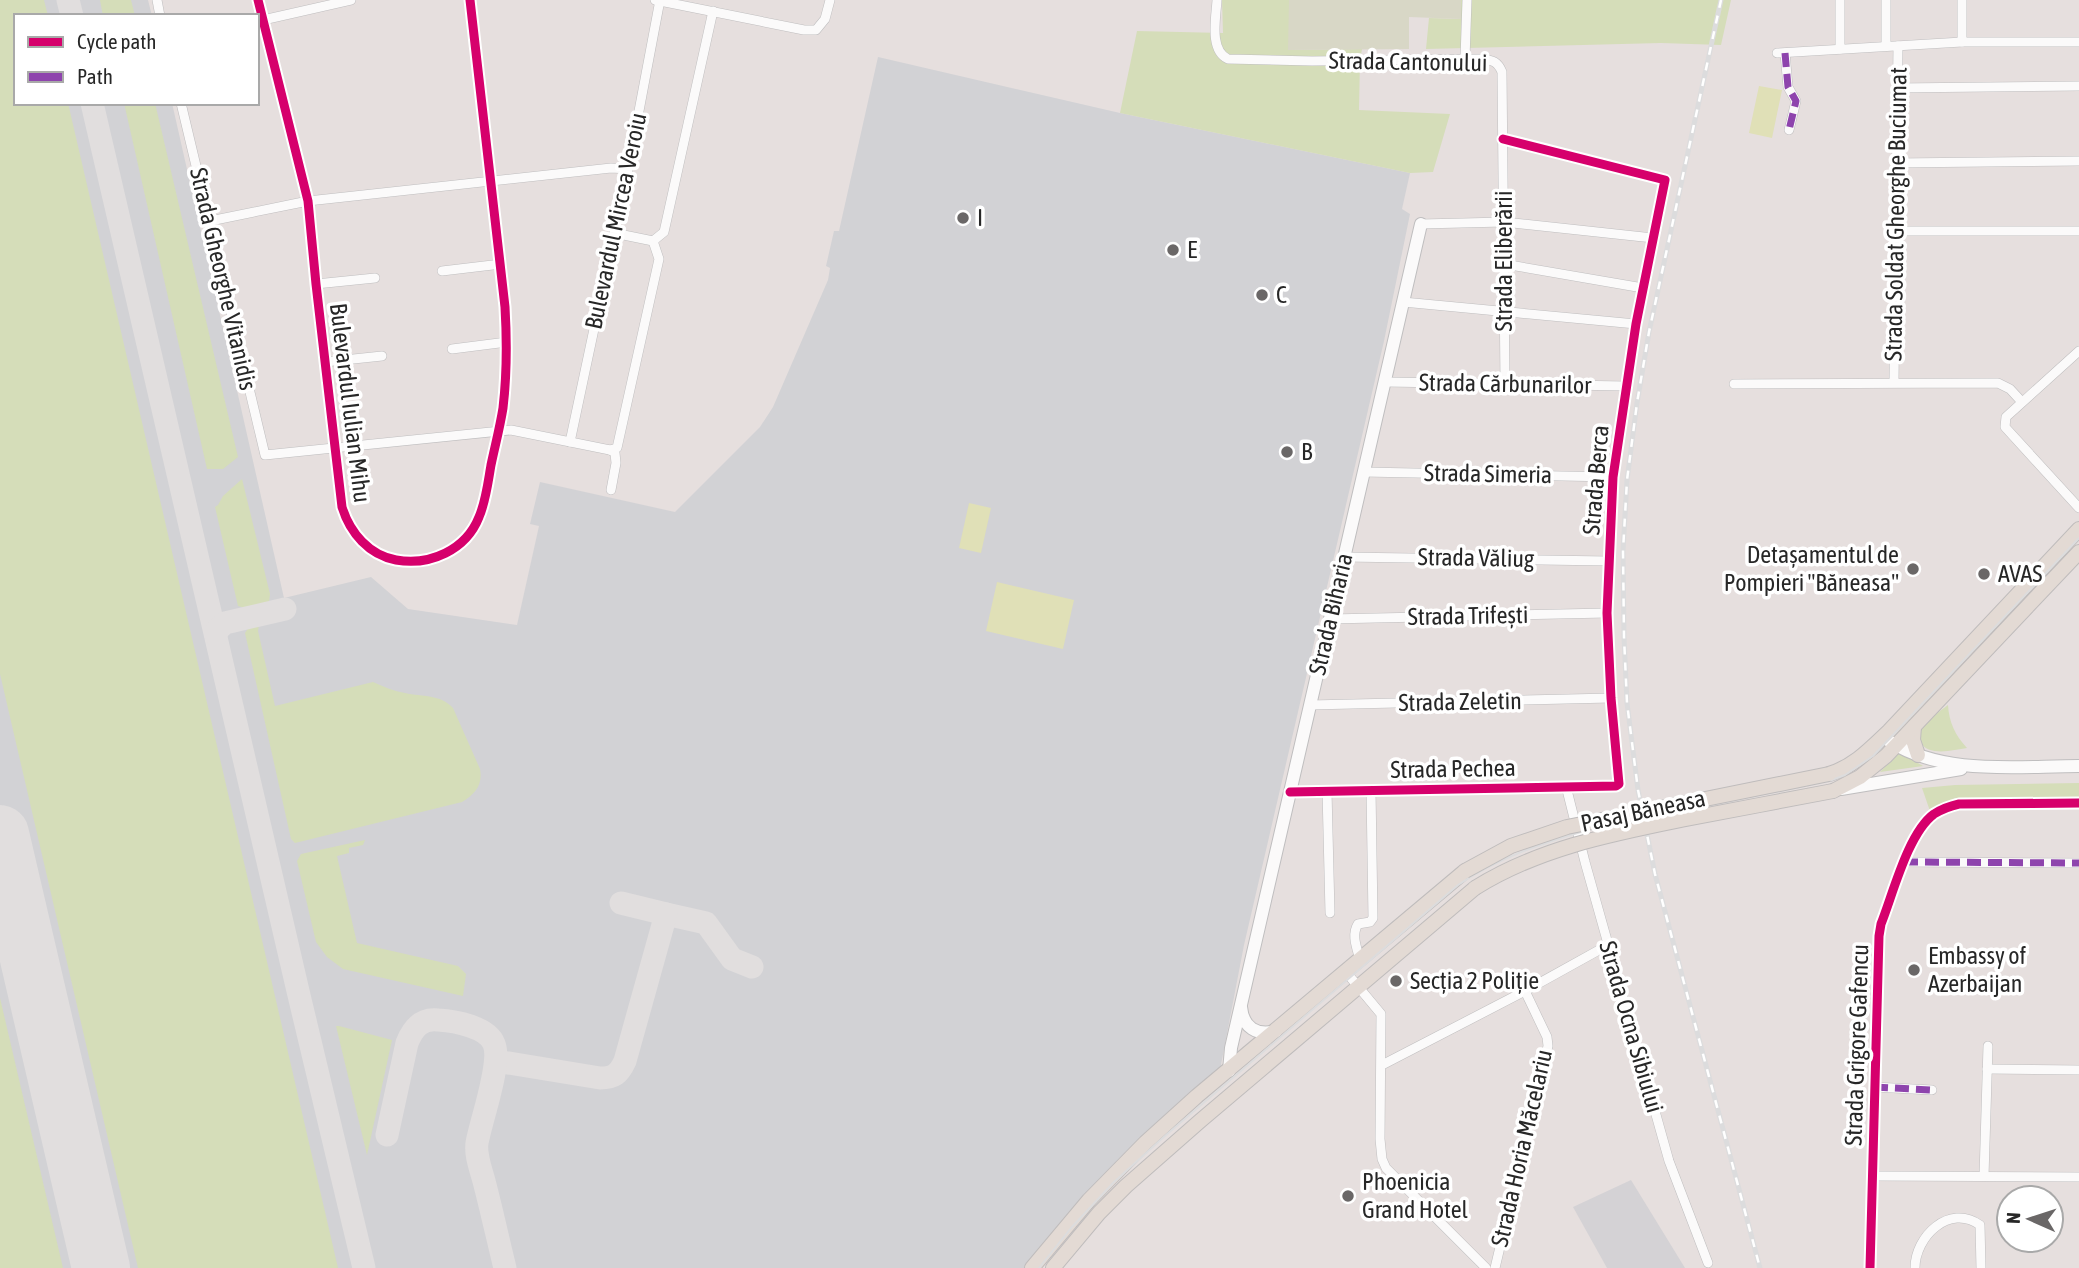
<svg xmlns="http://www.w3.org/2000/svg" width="2079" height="1268" font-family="'Asap Condensed',sans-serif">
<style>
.industrial{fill:#d4d2d5}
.airport{fill:#d2d2d5}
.green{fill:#d5ddb9}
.cemetery{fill:#d8d7c6}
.pitch{fill:#e0e0b7}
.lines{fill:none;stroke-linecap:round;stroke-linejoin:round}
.taxiway{stroke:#e1dede;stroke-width:23}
.runway{stroke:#e1dede;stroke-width:58}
.minor-casing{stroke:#bfbebf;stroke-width:10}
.tertiary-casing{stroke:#bfbebf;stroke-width:14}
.secondary-casing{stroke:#bfbebf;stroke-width:14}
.primary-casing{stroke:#bfbcbc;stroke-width:16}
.minor{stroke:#fbfafa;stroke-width:9}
.tertiary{stroke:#fbfafa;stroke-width:12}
.secondary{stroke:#fbfafa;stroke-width:12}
.primary{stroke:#e3dad4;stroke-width:14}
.tram{stroke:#dcdcdd;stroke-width:2}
.rail-casing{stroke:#dcdcdd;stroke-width:5}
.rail{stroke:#fff;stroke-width:2.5;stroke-dasharray:8;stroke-linecap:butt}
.primary-bridge-casing{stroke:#bfbcbc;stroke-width:16;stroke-linecap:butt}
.primary-bridge{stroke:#e3dad4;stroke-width:14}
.quiet{stroke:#8e44ad;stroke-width:7;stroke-dasharray:14 7;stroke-linecap:butt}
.cycleway-casing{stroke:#fff;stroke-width:13}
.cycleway{stroke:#d6006c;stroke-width:9}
.poi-dot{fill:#6a6767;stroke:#fff;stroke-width:2.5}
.labels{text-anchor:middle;stroke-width:7;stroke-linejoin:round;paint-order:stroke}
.street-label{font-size:24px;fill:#272727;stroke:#fff}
.poi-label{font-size:24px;fill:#272727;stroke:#fff;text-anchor:start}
</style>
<rect width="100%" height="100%" fill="#e6dfde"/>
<path class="industrial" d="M1631,1180L1685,1268H1607L1573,1207Z"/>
<path class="airport" d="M0,0H148L152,16H16V103H172L284,598L371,577L408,609L517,625L539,526L530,524L540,482L675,512L760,427L773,407L828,280L830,268L826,266L834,231H839L878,57L1120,113L1410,173L1402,209L1410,214L1384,341L1244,945L1220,1070L1028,1268H0Z"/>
<g class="green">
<path d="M0,0H44L48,16H16V103H68L338,1268H138L0,674Z"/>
<path d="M100,0H131L135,16H103Z"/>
<path d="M1222,0H1289V50L1362,49L1360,60L1359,110L1450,114L1433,172L1410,173L1120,113L1137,31L1223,33Z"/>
<path d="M1461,0H1731L1721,45L1661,43L1426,49L1429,18L1461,19Z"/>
<path d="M124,103H155L238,457L223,469H207Z"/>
<path d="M242,479L270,594L269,602L245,608L238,606L215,507L218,505L223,496Z"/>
<path d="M259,625L258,631L275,706L373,682C384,687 394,691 405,693C423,697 440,694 453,708L480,769C483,785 475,794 462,802L295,843L291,839L245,633L249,627Z"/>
<path d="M1948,705C1949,722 1955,735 1967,748C1953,750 1929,757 1920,742C1918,738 1917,736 1920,731C1925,721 1939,712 1948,705Z"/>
<path d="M1899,752L1923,766L1880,772Z"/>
<path d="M2079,783V798H1955L1930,811L1922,788L1955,785Z"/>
<path d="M365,840L363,845L349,848V853L337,856L357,943L458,966L466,974L463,996L343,969L327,957L316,942L297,861L301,854Z"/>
<path d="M0,998L63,1268H0Z"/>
<path d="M336,1026H339L392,1040L367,1155Z"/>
</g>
<path class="cemetery" d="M1289,0H1461V19L1409,17V49L1288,50Z"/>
<g class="pitch">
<path d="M1759,86L1782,90L1772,138L1749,133Z"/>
<path d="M969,503L991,508L981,553L959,548Z"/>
<path d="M997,582L1074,600L1063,649L986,631Z"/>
</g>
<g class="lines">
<g class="taxiway">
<path d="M68,0L72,16"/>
<path d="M92,103L298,991L364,1268"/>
<path d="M216,635L217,630L225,623L285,609"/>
<path d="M666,914L706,923L732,959L752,967"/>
<path d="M496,1061L600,1078C614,1078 619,1074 625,1061L666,914L621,903"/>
<path d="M387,1135L407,1043C413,1028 421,1018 438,1020C455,1021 488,1027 494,1044C502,1063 481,1120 477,1143C475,1156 482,1172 485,1185C492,1212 498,1240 505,1268"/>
</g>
<path class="runway" d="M0,834L101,1268"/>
<defs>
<g id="minor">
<path d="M157,0L160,16"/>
<path d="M258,0L308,201L316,284L342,507C350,533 369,555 396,560C430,566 466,550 479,517C486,501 488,482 491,465C495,446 500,427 503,408C507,374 507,341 505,307L470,0"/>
<path d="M655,0L804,30H816L825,19L830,0"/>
<path d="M1217,0C1216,18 1209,50 1228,59L1312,61L1482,59C1493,60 1498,62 1502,72L1505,383"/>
<path d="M1840,0V49"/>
<path d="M1886,0V46"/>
<path d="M263,20L351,0"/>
<path d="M1962,42V0"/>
<path d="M1777,53L1962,42H2079"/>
<path d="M1785,53L1788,87L1796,101L1789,130"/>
<path d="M1465,59L1467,0"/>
<path d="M1897,88L2079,86"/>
<path d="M181,103L265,455L511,430L610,450L615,453L616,463L611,490"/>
<path d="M1896,163L2079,161"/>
<path d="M210,221L308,201L611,168L628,169"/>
<path d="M1421,224L1504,222L1653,238"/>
<path d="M1896,231H2079"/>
<path d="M653,241L664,232L713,11"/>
<path d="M1504,264L1643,288"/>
<path d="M442,271L501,264"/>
<path d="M316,284L375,278"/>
<path d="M1403,302L1636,324"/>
<path d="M452,349L507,342"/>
<path d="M2079,351L2006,417L2005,427L2079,508"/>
<path d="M325,362L382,356"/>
<path d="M1385,382L1625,386"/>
<path d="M1894,382L1898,46"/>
<path d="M1734,384L1998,383L2010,389L2022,402"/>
<path d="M570,442L628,169L660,0"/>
<path d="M610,450L617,448L659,259L653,241L614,233"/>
<path d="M1364,472L1613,477"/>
<path d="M1344,557L1608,561"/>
<path d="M1330,619L1607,613"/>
<path d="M1310,705L1611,698"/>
<path d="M1566,786L1585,862L1669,1161L1708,1263"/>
<path d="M1327,791L1330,913"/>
<path d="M1290,792L1616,786L1619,784L1611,698L1607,613L1613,477L1636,324L1665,180L1503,139"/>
<path d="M1904,862L2079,863"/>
<path d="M1360,960C1357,948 1351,935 1358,924L1370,922L1373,918L1371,790"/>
<path d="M1346,972L1381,1014L1380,1139L1382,1159L1386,1168L1486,1268"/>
<path d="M1382,1065L1525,991L1608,945"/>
<path d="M1987,1069L2079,1070"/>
<path d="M1874,1087L1932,1090"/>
<path d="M1873,1176L2079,1177"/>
<path d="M1984,1176L1988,1046"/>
<path d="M1495,1268L1548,1046L1547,1037L1525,991"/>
<path d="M1870,1268L1879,936L1881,924C1893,894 1908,833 1934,814C1942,809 1950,806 1959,804L2079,803"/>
<path d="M1915,1268C1915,1237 1949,1203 1980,1225L1981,1268"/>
</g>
<g id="tertiary">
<path d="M1241,1007C1243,1028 1257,1036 1276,1031"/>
<path d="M1229,1071L1231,1048L1421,224"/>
</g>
<g id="secondary">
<path d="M1889,741C1944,776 2016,766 2079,766"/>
<path d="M1841,789L1961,769"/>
</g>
<g id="primary">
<path d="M1914,727L1913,740L1918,755"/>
<path d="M1829,774C1853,767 1870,749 1889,731L2079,529"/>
<path d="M1833,791L1860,777L1886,756L2079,552"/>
<path d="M1032,1268L1089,1200L1145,1143L1197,1096L1465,871"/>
<path d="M1053,1268L1099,1213L1126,1186L1200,1121L1475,888"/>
</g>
</defs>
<use href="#minor" class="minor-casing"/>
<use href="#tertiary" class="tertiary-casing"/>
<use href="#secondary" class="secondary-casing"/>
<use href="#primary" class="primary-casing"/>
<use href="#minor" class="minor"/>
<use href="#tertiary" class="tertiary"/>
<use href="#secondary" class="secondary"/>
<use href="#primary" class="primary"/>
<path class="tram" d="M1039,1268L1071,1228L1114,1182L1166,1135L1458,885C1496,859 1540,844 1584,831L1829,781L1845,775L1873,756L2079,538"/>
<defs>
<path id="rail" d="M1721,0L1649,332L1637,403L1627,480L1623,551L1624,637L1627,703L1638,790L1655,874L1760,1268"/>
</defs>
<use href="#rail" class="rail-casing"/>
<use href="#rail" class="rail"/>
<defs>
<g id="primary-bridge">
<path d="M1465,871L1511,846L1567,827L1829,774"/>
<path d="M1475,888C1539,848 1612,834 1686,819C1735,810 1784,800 1833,791"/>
</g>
</defs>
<use href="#primary-bridge" class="primary-bridge-casing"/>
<use href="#primary-bridge" class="primary-bridge"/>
<g class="quiet">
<path d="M1785,53L1788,87L1796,101L1789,130"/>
<path d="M1904,862L2079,863"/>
<path d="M1874,1087L1932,1090"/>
</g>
<defs>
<g id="cycleway">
<path d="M258,0L308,201L316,284L342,507C350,533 369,555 396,560C430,566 466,550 479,517C486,501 488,482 491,465C495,446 500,427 503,408C507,374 507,341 505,307L470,0"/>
<path d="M1290,792L1616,786L1619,784L1611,698L1607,613L1613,477L1636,324L1665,180L1503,139"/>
<path d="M1870,1268L1879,936L1881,924C1893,894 1908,833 1934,814C1942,809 1950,806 1959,804L2079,803"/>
</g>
</defs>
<use href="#cycleway" class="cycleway-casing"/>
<use href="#cycleway" class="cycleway"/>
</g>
<g class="poi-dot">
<circle cx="963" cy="218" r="7"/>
<circle cx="1173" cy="250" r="7"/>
<circle cx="1262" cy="295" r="7"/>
<circle cx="1287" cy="452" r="7"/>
<circle cx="1913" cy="569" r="7"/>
<circle cx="1984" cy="574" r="7"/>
<circle cx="1914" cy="970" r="7"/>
<circle cx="1396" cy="981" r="7"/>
<circle cx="1348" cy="1196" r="7"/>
</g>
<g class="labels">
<g class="street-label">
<text transform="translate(1408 62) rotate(1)" y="8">Strada Cantonului</text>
<text transform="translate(1896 214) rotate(-89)" y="8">Strada Soldat Gheorghe Buciumat</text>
<text transform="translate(616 221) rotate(-78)" y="8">Bulevardul Mircea Veroiu</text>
<text transform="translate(1504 261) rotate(-90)" y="8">Strada Eliberării</text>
<text transform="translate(223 279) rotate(77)" y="8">Strada Gheorghe Vitanidis</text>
<text transform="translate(1505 384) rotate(1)" y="8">Strada Cărbunarilor</text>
<text transform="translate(350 403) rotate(83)" y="8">Bulevardul Iulian Mihu</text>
<text transform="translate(1488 474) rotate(1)" y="8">Strada Simeria</text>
<text transform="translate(1596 480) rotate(-85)" y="8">Strada Berca</text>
<text transform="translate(1476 558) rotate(1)" y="8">Strada Văliug</text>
<text transform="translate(1331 614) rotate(-77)" y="8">Strada Biharia</text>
<text transform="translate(1468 616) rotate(-1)" y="8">Strada Trifești</text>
<text transform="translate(1460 702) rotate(-1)" y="8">Strada Zeletin</text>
<text transform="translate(1453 769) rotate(-1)" y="8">Strada Pechea</text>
<text transform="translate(1643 811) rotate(-12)" y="8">Pasaj Băneasa</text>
<text transform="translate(1631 1027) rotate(74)" y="8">Strada Ocna Sibiului</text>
<text transform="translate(1857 1045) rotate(-88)" y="8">Strada Grigore Gafencu</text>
<text transform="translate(1522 1148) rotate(-77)" y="8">Strada Horia Măcelariu</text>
</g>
<g class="poi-label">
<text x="977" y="226">I</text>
<text x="1187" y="258">E</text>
<text x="1276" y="303">C</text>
<text x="1301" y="460">B</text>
<text x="1899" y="563" text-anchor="end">Detașamentul de<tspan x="1899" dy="28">Pompieri "Băneasa"</tspan></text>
<text x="1998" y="582">AVAS</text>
<text x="1928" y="964">Embassy of<tspan x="1928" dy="28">Azerbaijan</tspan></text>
<text x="1410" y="989">Secția 2 Poliție</text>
<text x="1362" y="1190">Phoenicia<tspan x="1362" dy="28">Grand Hotel</tspan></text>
</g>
</g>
<rect x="14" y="14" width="245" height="91" fill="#ffffff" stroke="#a9a9a9" stroke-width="2"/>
<rect x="28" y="37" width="35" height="10" fill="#d6006c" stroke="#a9a9a9" stroke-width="2"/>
<text x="77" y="49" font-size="21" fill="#272727">Cycle path</text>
<rect x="28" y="72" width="35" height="10" fill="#8e44ad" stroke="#a9a9a9" stroke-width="2"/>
<text x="77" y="84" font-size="21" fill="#272727">Path</text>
<g transform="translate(2030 1219) rotate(273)"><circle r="33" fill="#ffffff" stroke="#a9a9a9" stroke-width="2"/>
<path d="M0-5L12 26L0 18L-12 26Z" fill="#6a6767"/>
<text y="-10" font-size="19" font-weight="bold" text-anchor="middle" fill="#272727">N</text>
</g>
</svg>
